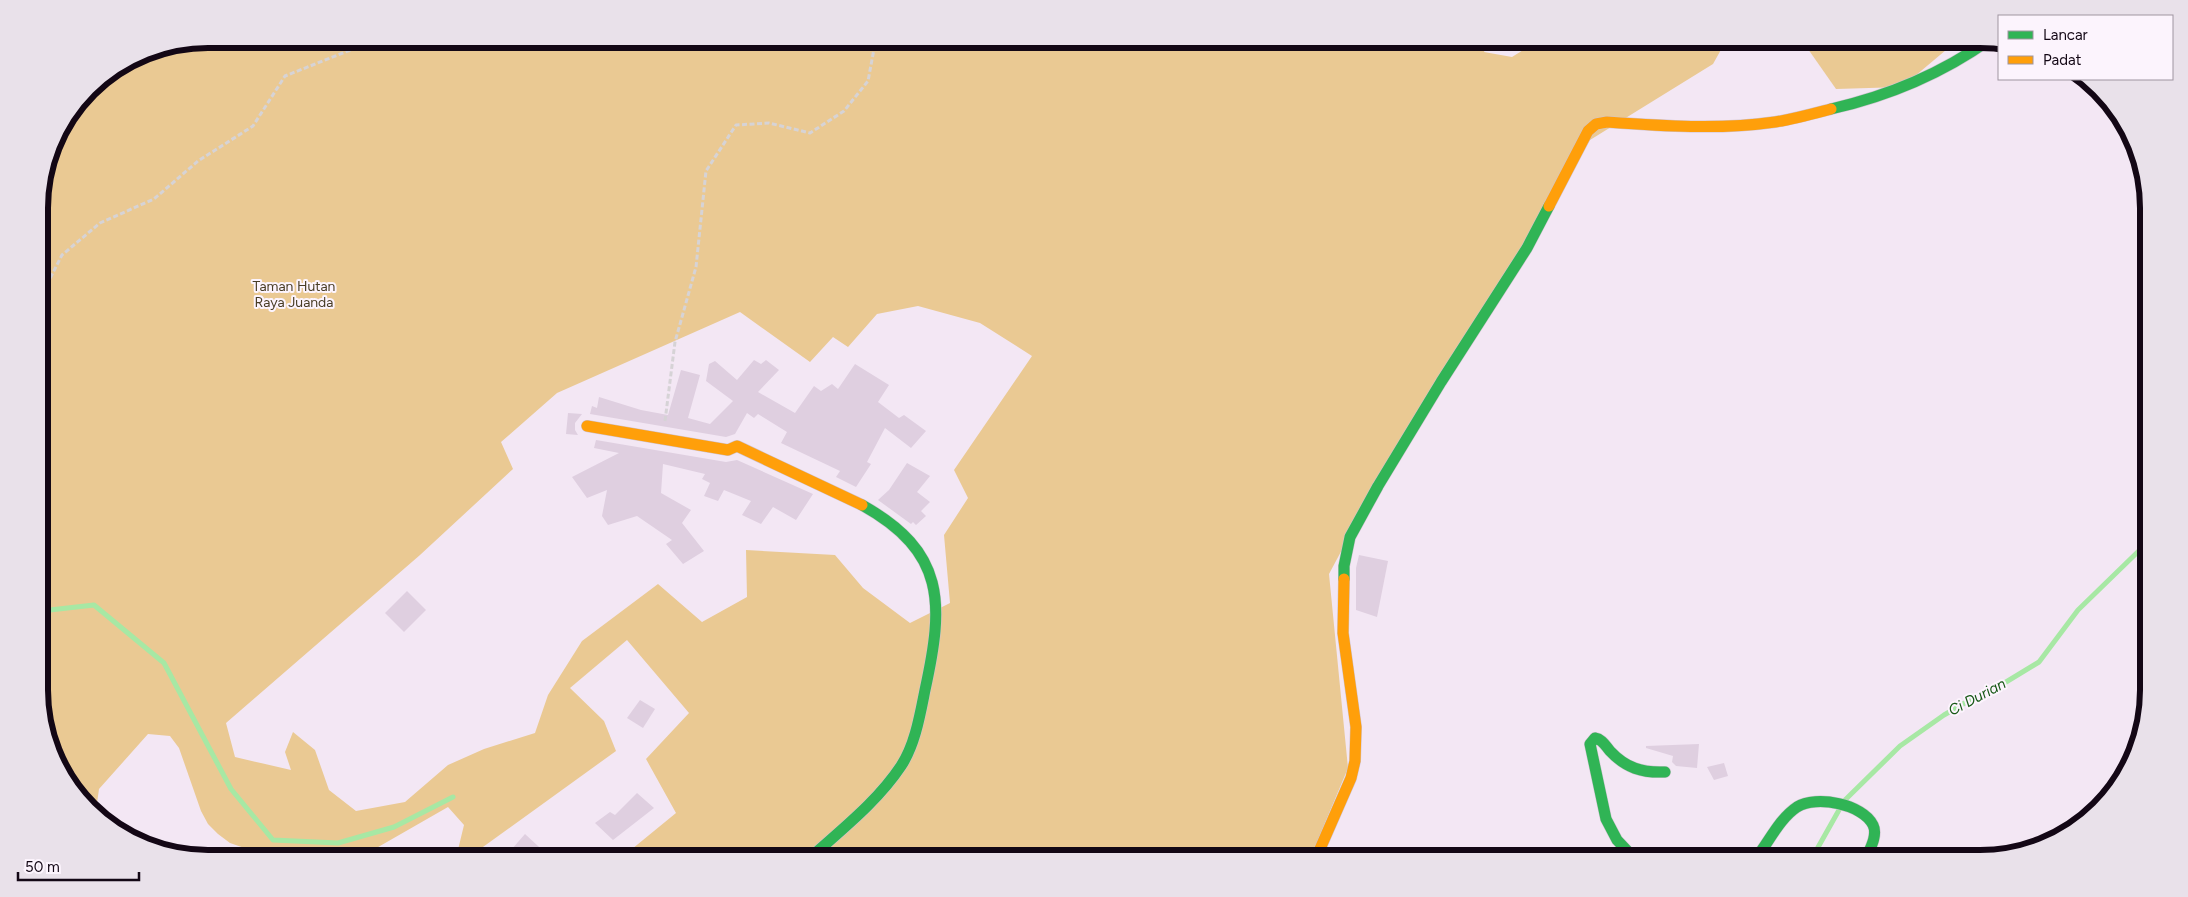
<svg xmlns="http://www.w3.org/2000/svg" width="2188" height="897" font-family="Figtree,sans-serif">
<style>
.green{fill:#eac993;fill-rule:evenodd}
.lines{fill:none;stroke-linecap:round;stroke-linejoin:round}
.stream{stroke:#a7e8a4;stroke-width:5}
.building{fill:#dfcfe0}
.fast-casing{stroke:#cfc3d0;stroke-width:12}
.slow-casing{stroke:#cfc3d0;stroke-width:12}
.path{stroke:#d6d3d6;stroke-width:3;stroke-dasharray:5 2.5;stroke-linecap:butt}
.fast{stroke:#30b455;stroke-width:11}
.slow{stroke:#ff9f0a;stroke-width:11}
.labels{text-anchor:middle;stroke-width:4;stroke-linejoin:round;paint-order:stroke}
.park-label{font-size:14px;fill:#493d26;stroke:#fcf4fd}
.water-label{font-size:15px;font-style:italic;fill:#155714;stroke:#fcf4fd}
.rim{fill:none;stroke:#130715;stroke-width:6}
</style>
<rect width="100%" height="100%" fill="#f3e7f4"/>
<g class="green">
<path d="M208,39H1489L1484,52L1512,57L1541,39H1727L1713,64L1590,140L1390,460L1329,574L1348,768L1317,842L1331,858H621L676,813L646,759L689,713L627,640L570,688L604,721L616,751L476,852L472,858H456L464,825L448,807L366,854L330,858H273L230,843L218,834L208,824L201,811L179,748L170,736L148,734L99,789L96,810L81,800L42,722L39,197L56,133L96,81L143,52ZM918,306L980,323L1032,356L954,470L968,498L944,535L950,603L910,623L863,588L835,555L746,550L747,597L702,622L658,584L582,641L548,695L535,733L484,749L448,765L405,802L356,811L329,790L315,750L293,732L285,752L291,770L235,757L226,723L420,555L513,469L501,442L557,393L740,312L810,362L833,337L848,347L877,314Z"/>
<path d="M1801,39H1959L1902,87L1836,89Z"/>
</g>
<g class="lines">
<g class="stream">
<path d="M41,611L94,605L164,663L231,789L273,840L338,843L394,827L453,797"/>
<path d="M1845,800L1900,746L1944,715L1970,700L1983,696L2039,662L2078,610L2149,541"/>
<path d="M1812,858L1839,810"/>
</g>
</g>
<g class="building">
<path d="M754,360L761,364L766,360L779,370L758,392L795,413L814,386L821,391L832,384L838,389L855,364L889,385L878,402L899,418L904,415L926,431L911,448L885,428L867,462L871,464L856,487L836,477L840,471L781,443L787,432L758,414L754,418L747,413L735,434L726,437L590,414L592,406L597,408L599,397L641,410L668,415L681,370L700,375L688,418L710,424L733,401L706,381L709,364L715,361L737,380Z"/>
<path d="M568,413L582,414L575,423V430L578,435L566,434Z"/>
<path d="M596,440L726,462L737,460L813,494L796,520L773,507L761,524L742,515L751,501L724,490L718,501L704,496L710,483L702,479L705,474L663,464L661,493L691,510L682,523L704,551L683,564L666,544L672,540L637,516L608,525L602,516L607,490L587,498L572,477L619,453L594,448Z"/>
<path d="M907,463L930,476L917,492L930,502L921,511L926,516L916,525L913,522L911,524L878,500L889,490Z"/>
<path d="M1359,555L1388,561L1377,617L1356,610V568Z"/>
<path d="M407,591L426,610L404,632L385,613Z"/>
<path d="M640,700L655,709L643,728L627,718Z"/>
<path d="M1699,744L1697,768L1676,766L1672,762L1673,756L1646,748V746Z"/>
<path d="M1724,763L1728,776L1714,780L1707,767Z"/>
<path d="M637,793L654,808L613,840L595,823L610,812L615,815Z"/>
<path d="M525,834L551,858H504Z"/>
</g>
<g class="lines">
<defs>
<g id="fast">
<path d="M1831,109C1888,96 1941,74 1989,40"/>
<path d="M1344,579V566L1350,537L1378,486L1441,382L1527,248L1549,206"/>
<path d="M810,858C842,829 877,802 901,766C915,745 920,715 925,690C944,603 946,552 862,505"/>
<path d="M1634,858L1617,840L1606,819L1590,744L1595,738C1602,739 1605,745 1610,751C1626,768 1642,773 1665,772"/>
<path d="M1756,858C1769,842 1779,819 1797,807C1816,795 1863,804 1873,825C1878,835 1870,849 1866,858"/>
</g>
<g id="slow">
<path d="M1549,206L1588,131L1596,124L1607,122C1663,126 1719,130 1775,122C1794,119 1812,114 1831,109"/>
<path d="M587,426L728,450L737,446L862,505"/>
<path d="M1316,858L1351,778L1355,761L1356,727L1343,633L1344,579"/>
</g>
</defs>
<use href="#fast" class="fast-casing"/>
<use href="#slow" class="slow-casing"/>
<g class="path">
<path d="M40,298L62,255L100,223L154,199L198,161L253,126L285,76L378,39"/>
<path d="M665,421L675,342L696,267L706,171L736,125L769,123L810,133L844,111L868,81L874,49L866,39"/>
</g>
<use href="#fast" class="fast"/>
<use href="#slow" class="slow"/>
</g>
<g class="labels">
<g class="park-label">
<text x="294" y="291">Taman Hutan<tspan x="294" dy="16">Raya Juanda</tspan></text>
</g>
<g class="water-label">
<text transform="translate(1977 697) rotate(-28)" y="5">Ci Durian</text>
</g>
</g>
<path d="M0 0H2188V897H0ZM208 48H1980A160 160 0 0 1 2140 208V690A160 160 0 0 1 1980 850H208A160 160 0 0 1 48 690V208A160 160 0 0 1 208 48Z" fill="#e9e1ea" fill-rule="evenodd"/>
<path class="rim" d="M208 48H1980A160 160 0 0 1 2140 208V690A160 160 0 0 1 1980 850H208A160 160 0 0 1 48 690V208A160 160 0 0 1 208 48Z"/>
<rect x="1998" y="15" width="175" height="65" fill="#fcf4fd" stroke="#9f95a0"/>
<rect x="2008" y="31" width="25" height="8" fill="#30b455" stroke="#9f95a0"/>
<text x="2043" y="40" font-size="15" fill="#130715">Lancar</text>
<rect x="2008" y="56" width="25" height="8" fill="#ff9f0a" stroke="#9f95a0"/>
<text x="2043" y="65" font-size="15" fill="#130715">Padat</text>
<path d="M18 872v8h121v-8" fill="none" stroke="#130715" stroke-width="2.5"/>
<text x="25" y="872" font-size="15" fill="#130715" stroke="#fcf4fd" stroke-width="4" paint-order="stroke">50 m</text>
</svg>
